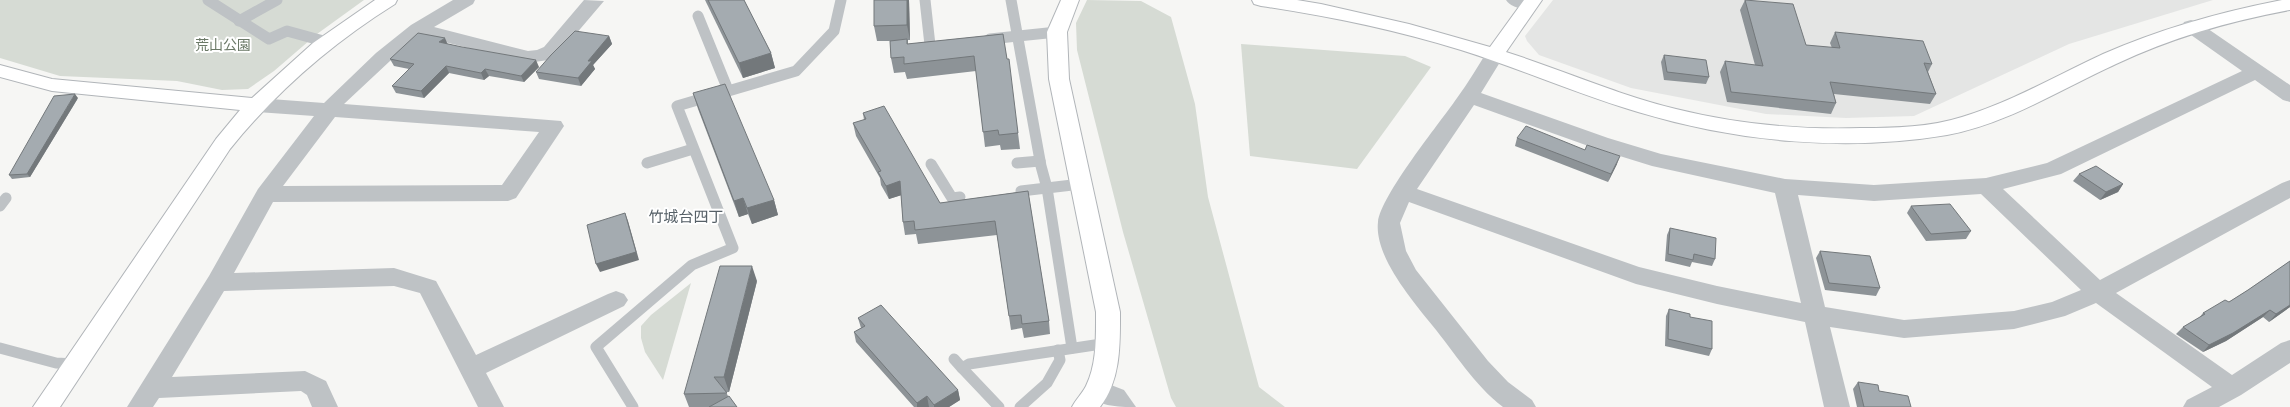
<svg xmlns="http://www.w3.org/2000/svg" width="2290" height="407" font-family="'Golos Text','Noto Sans JP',sans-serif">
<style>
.built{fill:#e4e5e4}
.green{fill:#d6dbd4}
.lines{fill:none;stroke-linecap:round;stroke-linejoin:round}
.secondary-casing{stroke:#b1b5b9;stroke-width:2}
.lane{stroke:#bec2c5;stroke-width:11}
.street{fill:#bec2c5;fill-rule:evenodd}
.secondary{fill:#fff;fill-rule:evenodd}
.wall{fill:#8d9397}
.shaded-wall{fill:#73787b}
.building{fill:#a4abb0;stroke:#73787b}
.labels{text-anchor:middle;stroke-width:4;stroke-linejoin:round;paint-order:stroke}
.park-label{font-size:14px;fill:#6b7967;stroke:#fff}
.neighbourhood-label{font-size:15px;fill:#566067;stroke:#fff}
</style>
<rect width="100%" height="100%" fill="#f6f6f4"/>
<path class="built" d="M1553,0H2213L2069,44L1914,116L1846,118L1766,114L1631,88L1539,55L1527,41L1525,36Z"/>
<g class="green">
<path d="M0,0H364L317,34L274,71L248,89L222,90L177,81L60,76L0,58Z"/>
<path d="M1087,0L1141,1L1171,17L1195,104L1208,197L1259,387L1285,407H1176L1171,398L1123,232L1077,50L1076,23Z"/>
<path d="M1241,44L1405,56L1431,67L1357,169L1250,156Z"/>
<path d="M691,283L663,380L645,352L641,338V326L651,315Z"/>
</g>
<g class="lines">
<defs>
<g id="secondary">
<path d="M375,0H397L395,4C331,44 277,91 230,149L60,407H33L216,139L240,110L52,91L0,77V65L52,79L252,98L313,43Z"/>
<path d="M1061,0H1079L1067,32L1069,79L1120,312C1120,344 1121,380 1100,407H1072C1076,399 1082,394 1086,386C1097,364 1096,336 1096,312L1049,79L1047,32Z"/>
<path d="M1252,0H1297L1321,4L1409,24L1490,47L1524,0H1542L1506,52C1563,70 1618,95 1676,109C1736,124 1799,130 1861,128C1894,128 1931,127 1962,117C2011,102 2056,76 2103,54C2160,29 2220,12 2282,0H2290V10C2230,21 2171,38 2116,64C2061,89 2007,124 1947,135C1846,152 1737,142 1638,112C1578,94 1521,69 1461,50C1395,30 1329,16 1261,6L1254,4Z"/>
</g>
</defs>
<use href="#secondary" class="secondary-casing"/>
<g class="lane">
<path d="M208,0L269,39L287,31L327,42"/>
<path d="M925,0L930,45"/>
<path d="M1011,0L1041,166L1047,188L1072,348"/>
<path d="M698,16L728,90"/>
<path d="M239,21L277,0"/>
<path d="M990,39L1057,32"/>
<path d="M647,163L693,149"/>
<path d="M1017,163L1040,161"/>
<path d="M931,164L952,198L960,197"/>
<path d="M1021,191L1081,184"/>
<path d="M0,206L6,198"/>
<path d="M0,348L56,363L75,364"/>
<path d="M954,359L962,368L969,364L1108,343"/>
<path d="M962,368L999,407"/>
<path d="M633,407L596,347L692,265L733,248L677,106L796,71L834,31L841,0"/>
<path d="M1020,407L1047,383L1060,360L1058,350"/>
</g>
<g class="street">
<path d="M453,0H475L473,4L434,27L528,51L537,50L544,47L584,0L604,1L558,55L548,60L528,63L421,36L390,61L344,104L561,121L564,126L516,198L508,201L273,202L234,273L394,268L436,281L476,355L608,294L616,291L624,294L628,300L624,306L486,373L504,407H478L420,293L394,286L224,291L172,377L305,371L326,381L338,407H312L307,395L301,391L159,398L153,407H127L209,276L258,189L314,116L257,112L250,110L247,105L250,100L257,98L324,103L376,53L411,25ZM335,117L539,132L502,185L283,186Z"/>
<path d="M1506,0H1533L1538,5L1536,9C1526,11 1511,8 1506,0Z"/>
<path d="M2191,20L2198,22L2290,85V102L2283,100L2255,80L2061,174L2003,189L2100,280L2282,183L2290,180V198L2116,293L2232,375L2281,343L2290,340V363L2241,395L2219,407H2183L2187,400L2212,387L2096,303L2065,316L2014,329L1904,338L1830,327L1850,407H1824L1805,322L1717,304L1636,284L1409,202L1400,223L1406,251L1416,270L1488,361L1508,382L1532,400L1536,407H1503C1474,385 1455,353 1432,325C1412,300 1374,256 1378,222C1381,195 1439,124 1457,98C1468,83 1478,66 1488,50L1495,48L1502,50L1505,54L1481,93L1608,138L1661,154L1785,179L1874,185L1986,178L2047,163L2242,71L2184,30L2182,26L2184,22ZM1474,105L1594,148L1652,166L1775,193L1801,303L1717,286L1639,267L1417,189ZM1981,194L2081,290L2052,302L2014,311L1904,320L1825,307L1798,195L1874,201Z"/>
<path d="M1098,380L1124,390L1136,407C1118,407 1095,407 1085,390L1089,383Z"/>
</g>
<use href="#secondary" class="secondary"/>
</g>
<g class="wall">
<path d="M705,0H744L771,53L775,68L743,78Z"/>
<path d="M874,0H909L910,40H908V44L1003,34L1018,133L1020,149L1001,150L1000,145L985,147L976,71L907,79L905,72L894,73L891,58L890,41H877L874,26Z"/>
<path d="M1745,0L1806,45L1832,48L1830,43L1835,32L1932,64L1928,72L1936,94L1930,104L1834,94L1836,103L1831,114L1727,102L1720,72L1725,61L1755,65L1740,10Z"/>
<path d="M609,36L612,44L593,65L595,69L581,86L539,79L536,72Z"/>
<path d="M448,44L539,67L524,82L489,76L484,80L449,73L424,98L396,93L392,86L409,69L394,66L390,59Z"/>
<path d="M1664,55L1709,77L1706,84L1664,80L1661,62Z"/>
<path d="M693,93L774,200L778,215L752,224L748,214L739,217L698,109Z"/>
<path d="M78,98L30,177L12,179L9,175Z"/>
<path d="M863,113L940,203L1028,191L1049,321L1050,334L1024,338L1022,328L1011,330L997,235L918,244L916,234L905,235L903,222L901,195L889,199L881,185L880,178L856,136L853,123L864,120Z"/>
<path d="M1517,138L1585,150L1617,164L1608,182L1515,146Z"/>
<path d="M2079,174L2123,184L2118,192L2100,200L2073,181Z"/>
<path d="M1911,206L1971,231L1966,239L1926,241L1907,213Z"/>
<path d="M1670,228L1715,259L1712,266L1692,262L1690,267L1665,261L1667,235Z"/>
<path d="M1820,251L1880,288L1876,296L1825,290L1816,258Z"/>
<path d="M2290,261V307L2269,322L2263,317L2226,341L2203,352L2176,334L2183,327L2199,318L2203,313L2229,302L2248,290Z"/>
<path d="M757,281L729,392H726L728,396L737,407H689L684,394Z"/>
<path d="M1669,309L1690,317L1712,349L1709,356L1665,346L1666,316Z"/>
<path d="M858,318L958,390L960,400L949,407H914L856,342L854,332L861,328Z"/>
<path d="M1858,382L1879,391L1911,407H1857L1853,389Z"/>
</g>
<g class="shaded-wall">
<path d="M907,0H909L910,40L907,25Z"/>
<path d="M609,36L612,44L593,65L595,69L581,86L578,78L588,61Z"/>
<path d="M445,38L448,45L439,42Z"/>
<path d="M771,53L775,68L743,78L739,63Z"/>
<path d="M536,60L539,67L524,82L521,76Z"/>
<path d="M446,66L449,73L424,98L421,91Z"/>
<path d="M485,69L489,76L484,80L481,73Z"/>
<path d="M75,94L78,98L30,177L27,174Z"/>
<path d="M1620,156L1617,164L1608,182L1611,174Z"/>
<path d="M900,181L902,195L889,199L886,186Z"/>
<path d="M2123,184L2118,192L2100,200L2106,192Z"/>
<path d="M743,198L748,214L739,217L734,201Z"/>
<path d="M774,200L778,215L752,224L747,208Z"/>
<path d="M625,213L628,221L639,260L600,272L596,264Z"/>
<path d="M752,266L757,281L729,392L724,377Z"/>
<path d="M2290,305V307L2269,322L2276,314Z"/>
<path d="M2270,310L2263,317L2226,341L2203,352L2209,345Z"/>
<path d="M958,390L960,400L949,407H934V405Z"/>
<path d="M927,396L929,407H917V403Z"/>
</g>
<g class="building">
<path d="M708,0H744L771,53L739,63Z"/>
<path d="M874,0H907V25L874,26Z"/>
<path d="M1745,0L1793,4L1806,45L1840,48L1835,32L1923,41L1932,64L1924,63L1936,94L1830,82L1836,103L1731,92L1725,61L1763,66Z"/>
<path d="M575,31L609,36L588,61H592L578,78L536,72L551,55Z"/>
<path d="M418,33L445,38L439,42L462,47L536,60L521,76L485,69L481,73L446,66L421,91L392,86L414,64L390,59Z"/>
<path d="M1003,34L1007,59H1009L1018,133L999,135L998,130L983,132L974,56L904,64V57L891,58L890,41L907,39V44Z"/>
<path d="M1664,55L1706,60L1709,77L1667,72Z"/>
<path d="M725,84L774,200L747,208L743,198L734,201L693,93Z"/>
<path d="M75,94L27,174L9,175L54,96Z"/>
<path d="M884,106L940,203L1028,191L1049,321L1022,324L1021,315L1009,316L995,221L915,230L914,221L903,222L900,181L886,186L878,172L881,171L853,123L866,119L863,113Z"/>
<path d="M1526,126L1585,150L1587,145L1620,156L1611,174L1517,138Z"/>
<path d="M2096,166L2123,184L2106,192L2079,174Z"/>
<path d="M1950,204L1971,231L1931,234L1911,206Z"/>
<path d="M625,213L636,252L596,264L587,225Z"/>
<path d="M1670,228L1716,238L1715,259L1694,254L1693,260L1668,254Z"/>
<path d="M1820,251L1870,256L1880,288L1829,283Z"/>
<path d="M2290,261V305L2276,314L2270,310L2233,333L2209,345L2183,327L2205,314L2203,313L2225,300L2229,302L2248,290Z"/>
<path d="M720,266H752L724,377H714L727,393L684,394Z"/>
<path d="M881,305L958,390L934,405L927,396L917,403L854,332L865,326L858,318Z"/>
<path d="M1669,309L1690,314V317L1712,321V349L1668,339Z"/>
<path d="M1858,382L1878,385L1879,391L1908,396L1911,407H1864Z"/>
<path d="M729,396L737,407H709Z"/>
</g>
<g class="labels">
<g class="park-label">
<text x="223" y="50">荒山公園</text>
</g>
<g class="neighbourhood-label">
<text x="686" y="222">竹城台四丁</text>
</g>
</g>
</svg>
